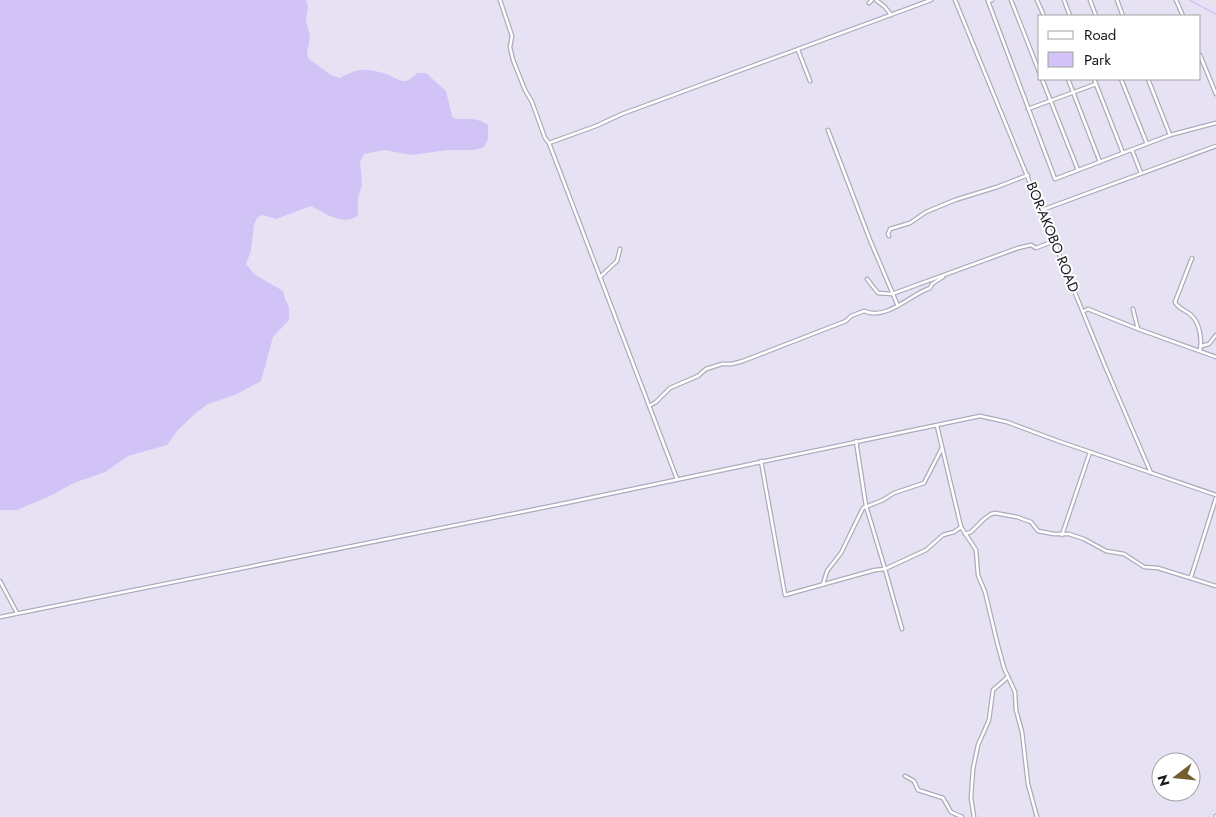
<svg xmlns="http://www.w3.org/2000/svg" width="1216" height="817" font-family="Jost,sans-serif">
<style>
.green{fill:#d2c3f7}
.lines{fill:none;stroke-linecap:round;stroke-linejoin:round}
.stream{stroke:#c8b3f9;stroke-width:1}
.minor-casing{stroke:#afaabb;stroke-width:5}
.minor{stroke:#fff;stroke-width:2.5}
.labels{text-anchor:middle;stroke-width:4;stroke-linejoin:round;paint-order:stroke}
.street-label{font-size:14px;fill:#18171c;stroke:#fff}
</style>
<rect width="100%" height="100%" fill="#e6e2f3"/>
<path class="green" d="M0,0H306L308,7L306,20L310,37L307,54L309,59L331,75L340,78C348,74 357,69 366,70C372,70 380,72 386,74C401,80 404,87 417,73H426L446,91L452,116L455,119H472L481,121L488,125V139L484,147L475,150H448L411,155L385,150L364,154L360,162L362,185L358,198V215C345,227 324,213 311,206L276,219L263,215L258,217L254,224L251,251L246,264L254,274L283,291L285,299L289,307V320L273,337L261,381L237,394L208,404L197,412L177,431L167,445L128,456L105,472L74,483L50,496L17,510H0Z"/>
<g class="lines">
<path class="stream" d="M1189,0L1216,14"/>
<defs>
<g id="minor">
<path d="M500,0L512,36L510,47L513,60L525,90L532,102L545,138L549,143L677,479"/>
<path d="M876,0L885,7L891,15"/>
<path d="M955,0L1105,366L1151,473"/>
<path d="M992,0L988,1L1055,179L1170,135L1216,123"/>
<path d="M1011,0L1040,74"/>
<path d="M1037,0L1044,16"/>
<path d="M1064,0L1070,16"/>
<path d="M1090,0L1096,16"/>
<path d="M1117,0L1123,16"/>
<path d="M1176,0L1183,16"/>
<path d="M869,3L872,0"/>
<path d="M798,50L810,81"/>
<path d="M1200,55L1216,94"/>
<path d="M1042,79L1078,170"/>
<path d="M1068,79L1100,162"/>
<path d="M1094,79L1123,153"/>
<path d="M1121,79L1147,144"/>
<path d="M1148,79L1170,135"/>
<path d="M1028,109L1096,84"/>
<path d="M828,130L870,240L898,306"/>
<path d="M549,143L596,126L622,114L931,0"/>
<path d="M1132,150L1141,173"/>
<path d="M1042,210L1216,146"/>
<path d="M889,236L888,234L890,229L910,223L926,212L955,200L997,187L1028,175"/>
<path d="M1192,258L1175,302C1178,309 1186,310 1191,315C1200,323 1202,339 1200,350"/>
<path d="M600,277L617,261L620,249"/>
<path d="M867,279L878,293L892,294L1018,248L1031,245L1036,248L1054,241"/>
<path d="M1133,309L1138,329"/>
<path d="M1084,311L1088,309L1138,329L1216,357"/>
<path d="M1201,346L1209,344L1216,335"/>
<path d="M649,406L656,402L670,388L698,376L706,369L722,364H732L743,361L846,321L851,316L864,311C887,321 911,294 930,288L932,284L943,277"/>
<path d="M937,426L961,527L976,550L978,575L985,592L997,642L1004,668L1015,692L1016,710L1022,732L1028,784L1037,817"/>
<path d="M761,461L785,595L875,570L885,569L866,506L856,441"/>
<path d="M965,534L971,532L984,519L991,514L995,513L1017,517L1031,522L1038,531L1054,534H1069L1084,539L1106,551L1124,554L1144,567L1158,568L1216,586"/>
<path d="M1062,535L1090,452"/>
<path d="M1191,577L1216,498"/>
<path d="M0,581L17,613"/>
<path d="M823,584L827,571L841,553L863,508L883,500L894,493L924,483L942,448"/>
<path d="M0,617L566,503L980,416L1007,422L1058,441L1216,495"/>
<path d="M902,629L885,569L926,550L943,535L954,532L961,527"/>
<path d="M905,776L914,781L918,790L943,798L951,812L962,817"/>
<path d="M974,817L971,798L973,769L978,745L989,720L993,690L1008,677"/>
<path d="M1216,817V816"/>
</g>
</defs>
<use href="#minor" class="minor-casing"/>
<use href="#minor" class="minor"/>
</g>
<g class="labels">
<g class="street-label">
<text transform="translate(1053 237) rotate(68)" y="5">BOR-AKOBO ROAD</text>
</g>
</g>
<rect x="1038" y="15" width="162" height="65" fill="#ffffff" stroke="#a3a2a4"/>
<rect x="1048" y="31" width="25" height="8" fill="#ffffff" stroke="#a3a2a4"/>
<text x="1084" y="40" font-size="15" fill="#18171c">Road</text>
<rect x="1048" y="52" width="25" height="15" fill="#d2c3f7" stroke="#a3a2a4"/>
<text x="1084" y="65" font-size="15" fill="#18171c">Park</text>
<g transform="translate(1176 777) rotate(254)"><circle r="24" fill="#ffffff" stroke="#a3a2a4"/>
<path d="M0-4L9 19L0 12L-9 19Z" fill="#735f2e"/>
<text y="-8" font-size="14" font-weight="bold" text-anchor="middle" fill="#18171c">N</text>
</g>
</svg>
